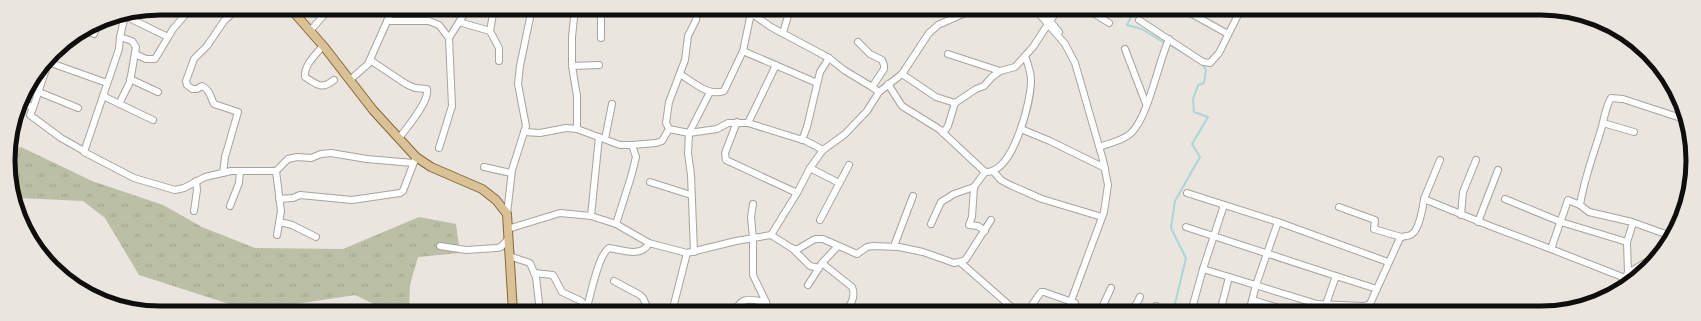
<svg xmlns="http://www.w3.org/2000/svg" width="1701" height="321" font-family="'DM Sans',sans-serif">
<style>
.grass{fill:url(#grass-tufts)}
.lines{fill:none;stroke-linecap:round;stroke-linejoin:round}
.stream{stroke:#abd6d8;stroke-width:2}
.minor-casing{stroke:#a8a39d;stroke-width:8}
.major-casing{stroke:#846838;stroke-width:10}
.minor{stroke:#fff;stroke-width:6}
.major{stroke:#dac196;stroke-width:8}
.rim{fill:none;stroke:#100e0c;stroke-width:5}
</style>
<defs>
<pattern id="grass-tufts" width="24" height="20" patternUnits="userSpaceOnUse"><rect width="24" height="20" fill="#bbbfa6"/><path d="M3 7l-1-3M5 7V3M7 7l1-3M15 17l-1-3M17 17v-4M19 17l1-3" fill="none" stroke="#a0a38e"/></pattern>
</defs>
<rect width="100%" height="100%" fill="#eae5de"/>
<path class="grass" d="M21,147L92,181L163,205L202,227L255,248L343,249L419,217L456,224L460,253L418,257L410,285L409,312H385L384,309L355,295L251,311L139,275L105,218L83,201L19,198L13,189L8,151Z"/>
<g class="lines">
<g class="stream">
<path d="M1135,9L1127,25L1142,29L1163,42"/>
<path d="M1170,45L1195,60"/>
<path d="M1173,312L1186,258L1171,228L1175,201L1200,157L1192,144L1208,117L1194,112L1193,99L1198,85L1204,83L1206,70L1202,64"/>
</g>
<defs>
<g id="minor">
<path d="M575,8L572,37V66L577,96V129"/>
<path d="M601,8V38"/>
<path d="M745,9L771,27L829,58L844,70L872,87L879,92"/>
<path d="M1035,9L1065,44L1075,63L1103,160L1108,185L1104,212L1067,312"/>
<path d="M1087,9L1109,23"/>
<path d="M1183,9L1228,34"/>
<path d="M125,15L120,37L119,49L84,152L134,178L175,190L184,188L205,177L231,171H276L281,211L277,235"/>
<path d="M1045,15L1059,32"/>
<path d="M125,16L168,37"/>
<path d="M1139,20L1203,62L1210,63L1219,53L1241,9"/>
<path d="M387,21H429L439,25L449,38L452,106L439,148"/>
<path d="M459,22L490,31L499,48V61"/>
<path d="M86,31L94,34L98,22"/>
<path d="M310,31L330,8"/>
<path d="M490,31L494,8"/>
<path d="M783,33L790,9"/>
<path d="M449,38L468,8"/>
<path d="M858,42L870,54L882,60L884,65V69L872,87"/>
<path d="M323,46C316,54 304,65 305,77C318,85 321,90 334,80"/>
<path d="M1125,49L1146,104"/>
<path d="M743,51L817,83"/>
<path d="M135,54L146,59H155L173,29L191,8"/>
<path d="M948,54L1000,71"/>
<path d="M370,60L406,84L415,88L427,89C430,101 407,127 400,137"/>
<path d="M48,62L107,83"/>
<path d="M572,66L599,65"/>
<path d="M680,74C693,82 709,97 724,91L743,51L751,13"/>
<path d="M902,74L936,97L955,103"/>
<path d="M130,79L158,92"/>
<path d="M350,80L368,64L389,17L390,8"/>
<path d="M888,84L902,106L939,129L985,172L974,187L954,194L941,202L931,224"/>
<path d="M39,92L78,108"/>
<path d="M103,96L153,120"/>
<path d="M20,101L33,108L50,57"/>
<path d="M119,104L130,82L136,47L132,41L120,37"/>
<path d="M33,108L30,115L61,138L84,151"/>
<path d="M737,122L725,153L726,160L797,193"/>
<path d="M15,123L24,103"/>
<path d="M748,123L776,65"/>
<path d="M1603,123L1634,132"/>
<path d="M1021,129L1050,141L1105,168"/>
<path d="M524,132L540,133L566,128L577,129L620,145H632L656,143L662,141L669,129"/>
<path d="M689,133L717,129L728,123H748L806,141L823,150"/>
<path d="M689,133L710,92"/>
<path d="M943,133L948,126L955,103L976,89L984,86L992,77L1000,71L1015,67L1033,47L1058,9"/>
<path d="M605,139L612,104"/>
<path d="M802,140L807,127L820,72L829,58"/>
<path d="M1102,146C1111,143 1123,140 1130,134C1148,119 1158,63 1169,39"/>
<path d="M484,167L511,173"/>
<path d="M810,168L839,183"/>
<path d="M276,171L288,159L297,157L311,158L321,154L331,153L367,159L413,163"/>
<path d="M993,171L1001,180L1010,185L1042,199L1102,217"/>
<path d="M985,172C988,172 991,172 994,170C1015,161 1031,102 1031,80C1031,72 1028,64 1025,56"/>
<path d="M223,173L225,157L238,112L214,104C210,96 210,90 202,86L197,89H192L187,85L186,81L194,59L207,46L224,21L238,8"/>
<path d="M650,182L691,195"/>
<path d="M974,187L972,217L969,225L978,226L985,231"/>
<path d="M1187,193L1278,222L1388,262"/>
<path d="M279,199L293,198L300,195L352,200L400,193L403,191L416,157"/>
<path d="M1424,199L1440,160"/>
<path d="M1505,199L1561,222L1627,242L1633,223"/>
<path d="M753,204L751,217L753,238V275L766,302L768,312"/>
<path d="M230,206L239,183L240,171"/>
<path d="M1339,207L1375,220L1374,229L1401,237"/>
<path d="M194,211L197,190L196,181"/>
<path d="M507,214L512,170L526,126L518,84L520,66L532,8"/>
<path d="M1461,215L1463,192L1476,160"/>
<path d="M591,216L599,137"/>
<path d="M820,220L849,165"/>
<path d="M280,222L292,225L316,237"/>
<path d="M1478,222L1498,170"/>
<path d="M616,224L631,177L636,157L632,145"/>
<path d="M1186,227L1336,276"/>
<path d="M508,229L560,213L591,216L616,224L649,243L687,253"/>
<path d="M771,235L793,249H798L815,239H823L857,254L867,247L873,246L899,247L923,252L954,263L963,261L966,259L991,220"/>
<path d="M1671,236L1632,222L1589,212L1580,205C1584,179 1593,156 1601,130C1604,120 1605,108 1611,98L1623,99L1687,120"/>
<path d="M1627,242L1628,273"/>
<path d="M440,246L466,250L497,248L501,247L508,239"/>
<path d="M894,246L913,196"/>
<path d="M792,248L810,266L819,268"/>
<path d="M1551,249L1625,278"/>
<path d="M694,252L691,175L688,153L689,133L669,129L666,123L669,102L685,60L688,36L696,20L698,8"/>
<path d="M509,256L530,263L536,277L540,312"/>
<path d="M960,262L1017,312"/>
<path d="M822,263L852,287C856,296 851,305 845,312"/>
<path d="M1203,269L1224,205"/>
<path d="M534,273L553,275L562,292L581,301L587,307"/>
<path d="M614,281L640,295L643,298L648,309L660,312"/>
<path d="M808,285L822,263L838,246"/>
<path d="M1616,290L1628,273L1658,255"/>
<path d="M1252,300L1279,308"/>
<path d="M1326,304L1336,276L1377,289"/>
<path d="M587,312V307C591,294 598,255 609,248C622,250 642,258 649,243"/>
<path d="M672,312L687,253L736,241L771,235L797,193L810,168L823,150L845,134L867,111L879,92L902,74L929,33L938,25L974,9"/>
<path d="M735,312C741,295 751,300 766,302"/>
<path d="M1027,312L1041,292H1044L1075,303"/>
<path d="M1100,312L1111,288"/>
<path d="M1132,312L1140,297"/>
<path d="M1155,312L1156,306"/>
<path d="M1191,312L1203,269L1317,304L1364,306L1370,304L1400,238C1404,235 1409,237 1412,234C1419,230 1423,207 1424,199L1490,226L1551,249L1568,200L1580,205"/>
<path d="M1220,312L1229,277"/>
<path d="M1249,312L1256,285L1278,222"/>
</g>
<path id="major" d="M290,8L325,48L373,110L416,157L431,167L482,189L496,200L507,214L513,312"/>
</defs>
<use href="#minor" class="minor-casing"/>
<use href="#major" class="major-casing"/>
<use href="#minor" class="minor"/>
<use href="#major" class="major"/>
</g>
<path d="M0 0H1701V321H0ZM160 15H1541A145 145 0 0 1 1686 160V161A145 145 0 0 1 1541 306H160A145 145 0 0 1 15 161V160A145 145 0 0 1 160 15Z" fill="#eae5de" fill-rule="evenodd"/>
<path class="rim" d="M160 15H1541A145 145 0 0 1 1686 160V161A145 145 0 0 1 1541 306H160A145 145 0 0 1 15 161V160A145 145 0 0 1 160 15Z"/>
</svg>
